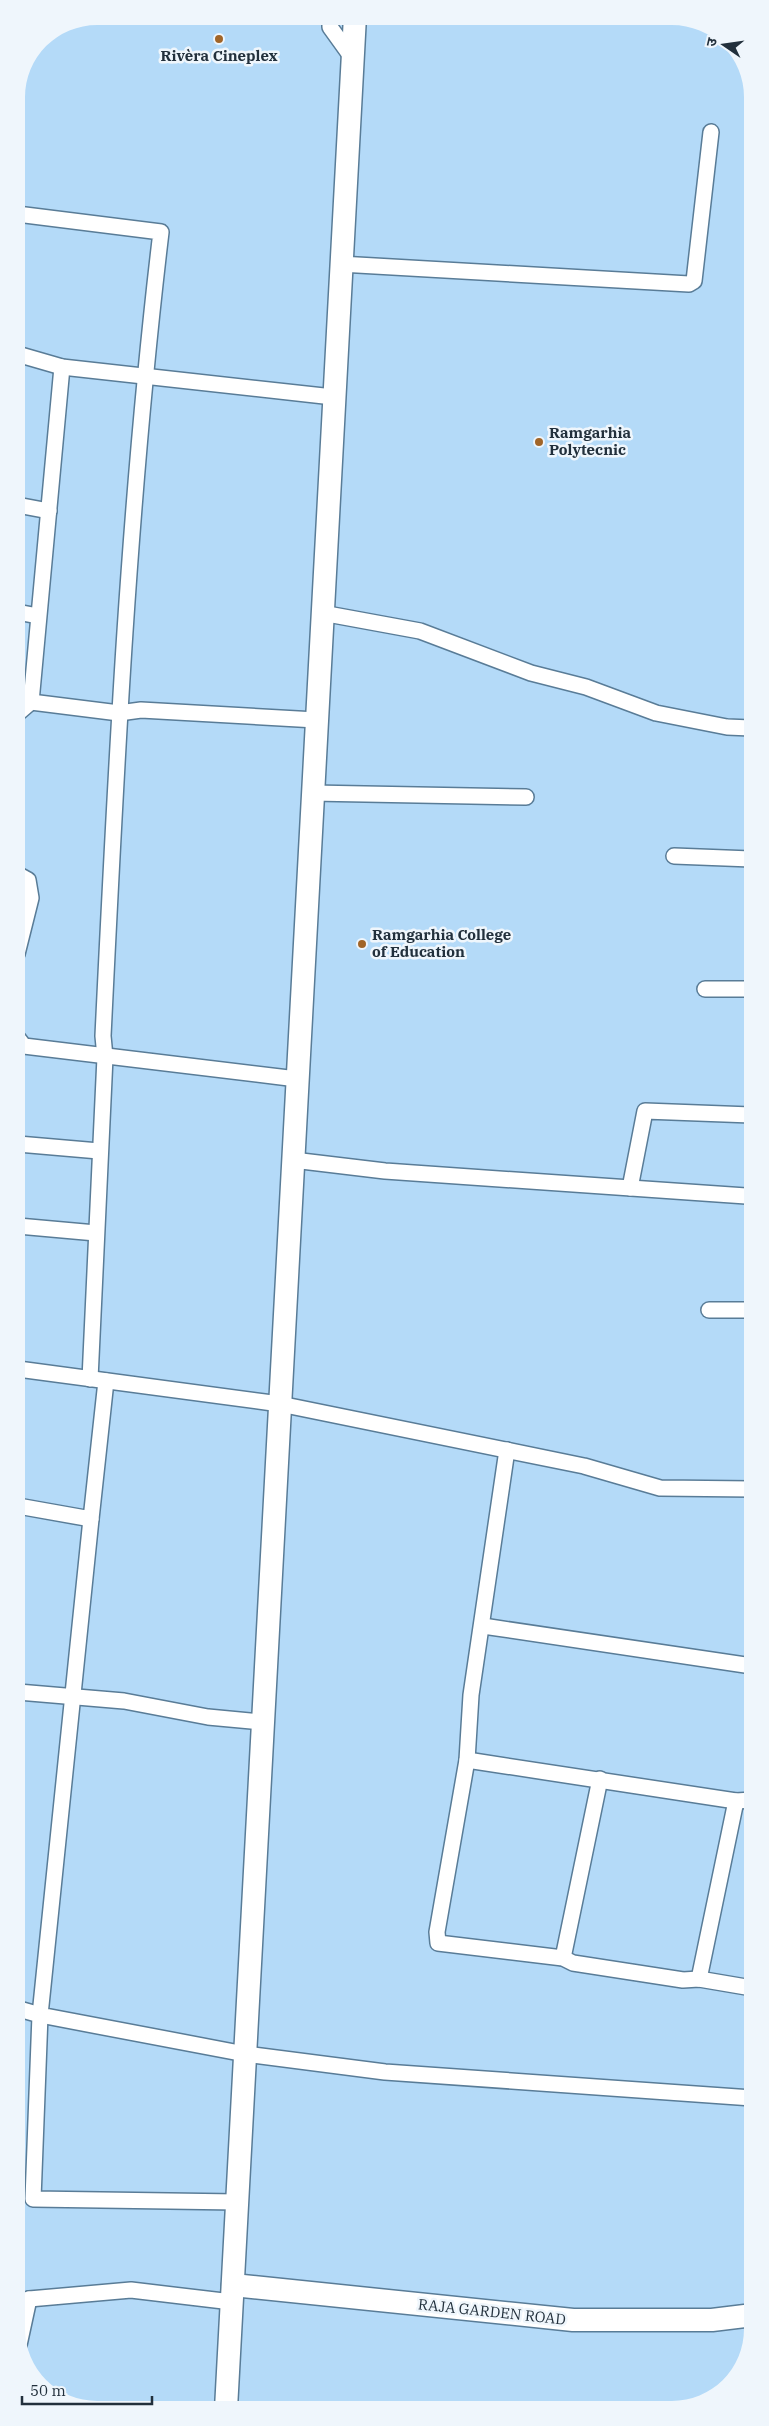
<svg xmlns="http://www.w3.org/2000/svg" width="769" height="2426" font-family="'IBM Plex Serif','Noto Sans Devanagari',serif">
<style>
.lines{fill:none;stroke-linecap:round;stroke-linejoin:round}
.street-casing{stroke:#597c97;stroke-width:18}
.secondary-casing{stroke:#597c97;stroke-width:25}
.street{stroke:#fff;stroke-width:15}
.secondary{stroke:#fff;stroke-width:22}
.poi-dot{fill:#a16528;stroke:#eff6fc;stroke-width:2}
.labels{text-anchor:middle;stroke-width:5;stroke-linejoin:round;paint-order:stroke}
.poi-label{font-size:15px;font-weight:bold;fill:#22303c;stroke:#eff6fc;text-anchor:start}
.street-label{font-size:15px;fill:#22303c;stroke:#eff6fc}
</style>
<rect width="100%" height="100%" fill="#b4daf8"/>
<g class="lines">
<defs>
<g id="street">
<path d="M330,16V27L353,59"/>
<path d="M17,214L161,232C129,499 116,767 103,1036L105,1057L90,1379"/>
<path d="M340,264L689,284L694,281L711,132"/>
<path d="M17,354L62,367L333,397"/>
<path d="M17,505L49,511"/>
<path d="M17,612L38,616"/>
<path d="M322,613L420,631L531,673L586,687L656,713L727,727L751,728"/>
<path d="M31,702L119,713L141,710L316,720"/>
<path d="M17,714L31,702L62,367"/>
<path d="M312,793L526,797"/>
<path d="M674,856L751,859"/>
<path d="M17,874L28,880L31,898L17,954"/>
<path d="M705,989H751"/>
<path d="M17,1037L24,1046L297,1079"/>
<path d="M18,1144L99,1151"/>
<path d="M293,1160L385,1171L746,1196"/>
<path d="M630,1188L645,1111L751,1115"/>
<path d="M18,1226L96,1233"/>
<path d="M709,1310H752"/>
<path d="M18,1369L280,1404L584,1466L660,1488L752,1489"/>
<path d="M507,1450L471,1695L467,1760L437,1932L438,1943L563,1958L573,1963L683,1980L699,1979L752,1988"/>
<path d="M18,1506L91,1519L106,1381"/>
<path d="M91,1519L40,2015L245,2054L385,2072L752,2098"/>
<path d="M483,1626L752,1666"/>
<path d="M18,1692L124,1701L208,1717L262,1722"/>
<path d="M467,1760L736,1801L752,1800"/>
<path d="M563,1958L600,1779"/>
<path d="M699,1979L736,1801"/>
<path d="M19,2009L40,2015L33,2199L237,2202"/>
<path d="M19,2305L29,2299L131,2290L232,2302"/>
<path d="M19,2345L29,2299"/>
</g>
<g id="secondary">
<path d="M233,2285L573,2320H712L753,2315"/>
<path d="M226,2409L355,16"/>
</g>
</defs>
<use href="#street" class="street-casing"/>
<use href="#secondary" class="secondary-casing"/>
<use href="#street" class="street"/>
<use href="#secondary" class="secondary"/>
</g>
<g class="poi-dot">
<circle cx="219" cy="39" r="5"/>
<circle cx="539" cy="442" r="5"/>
<circle cx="362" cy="944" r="5"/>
</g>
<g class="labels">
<g class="poi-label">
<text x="219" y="61" text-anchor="middle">Rivèra Cineplex</text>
<text x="549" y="438">Ramgarhia<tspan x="549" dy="17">Polytecnic</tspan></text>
<text x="372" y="940">Ramgarhia College<tspan x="372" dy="17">of Education</tspan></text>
</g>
<g class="street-label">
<text transform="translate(492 2312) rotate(6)" y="5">RAJA GARDEN ROAD</text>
</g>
</g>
<path d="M0 0H769V2426H0ZM97 25H672A72 72 0 0 1 744 97V2329A72 72 0 0 1 672 2401H97A72 72 0 0 1 25 2329V97A72 72 0 0 1 97 25Z" fill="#eff6fc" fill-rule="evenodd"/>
<g transform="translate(724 45) rotate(283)" stroke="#eff6fc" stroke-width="4" paint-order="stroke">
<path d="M0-4L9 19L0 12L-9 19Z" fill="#22303c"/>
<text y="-8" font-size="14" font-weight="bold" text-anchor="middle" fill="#22303c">उ</text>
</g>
<path d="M22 2396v8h130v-8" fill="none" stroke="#22303c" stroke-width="2.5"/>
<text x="30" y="2396" font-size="15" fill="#22303c" stroke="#eff6fc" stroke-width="4" paint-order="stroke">50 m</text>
</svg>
